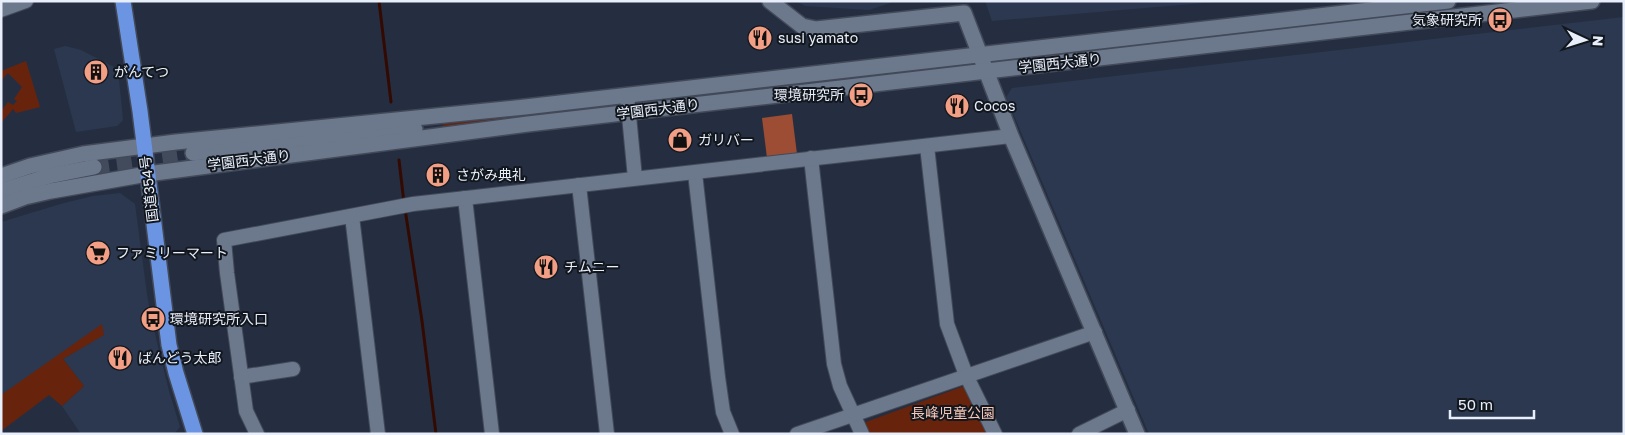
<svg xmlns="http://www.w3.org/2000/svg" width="1625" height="435" font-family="'Golos Text','Noto Sans JP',sans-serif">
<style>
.built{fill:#2b384f}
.green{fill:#68230c}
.forest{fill:#9d4d34}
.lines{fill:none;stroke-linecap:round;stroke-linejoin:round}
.stream{stroke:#330a01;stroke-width:3}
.secondary-tunnel{stroke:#424b5c;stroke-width:15;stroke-dasharray:15 8;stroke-linecap:butt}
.minor-casing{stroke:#424a59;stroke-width:16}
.tertiary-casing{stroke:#424a59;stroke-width:18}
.secondary-casing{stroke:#424a59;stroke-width:18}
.trunk-casing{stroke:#424a59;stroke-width:18}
.minor{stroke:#6c788c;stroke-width:14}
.tertiary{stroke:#6c788c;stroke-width:15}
.secondary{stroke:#6c788c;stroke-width:15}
.trunk{stroke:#6b95e3;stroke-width:15}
.labels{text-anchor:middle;stroke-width:4;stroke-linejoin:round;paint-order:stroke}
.poi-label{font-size:14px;fill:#e8eefa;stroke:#12171e;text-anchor:start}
.street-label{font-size:14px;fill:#e8eefa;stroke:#12171e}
.park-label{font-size:14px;fill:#f6c7b9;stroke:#12171e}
</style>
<rect width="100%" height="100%" fill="#252e40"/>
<g class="built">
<path d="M796,1H896L869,10L805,6Z"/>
<path d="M985,1H1227L992,21Z"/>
<path d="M1624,17V434H1149L1006,97L1012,88Z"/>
<path d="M65,46L81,50L118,69L123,120L117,126L76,132L54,49Z"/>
<path d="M120,193L135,204L147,294L151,318L169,391L180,427L174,434H81L62,406L84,386L63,359L104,335L1,395V222L64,203L93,196Z"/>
</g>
<g class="green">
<path d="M26,61L40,107L16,113L13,109L1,123V111L8,102L13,105L17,101L14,99L22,87L8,73L1,81V71Z"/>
<path d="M902,74L650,104L651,99L869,75Z"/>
<path d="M581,110L524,118L443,126V124L551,112Z"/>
<path d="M102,324L104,335L63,359L84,386L62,406L49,395L1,431V395Z"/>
<path d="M964,386L987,434H868L863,423Z"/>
</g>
<path class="forest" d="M792,114L797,154L767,158L762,118Z"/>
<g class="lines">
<g class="stream">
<path d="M379,1L391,102"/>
<path d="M399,160L404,203"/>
<path d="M405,209L422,321L436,434"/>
</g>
<path class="secondary-tunnel" d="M94,167L193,153"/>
<defs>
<g id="minor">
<path d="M1,10L26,1"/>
<path d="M627,95L635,178"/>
<path d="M927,146L947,324L966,375L995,434"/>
<path d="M811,158L834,364L840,386L862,434"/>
<path d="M695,173L718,377L723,412L732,434"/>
<path d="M579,185L607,434"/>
<path d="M465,198L492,434"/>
<path d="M352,216L378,434"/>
<path d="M241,377L293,369"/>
<path d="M257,434L246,411L227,273L224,240L413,204L1011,136"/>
<path d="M797,434L1095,332"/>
<path d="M1079,434L1128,410"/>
</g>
<path id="tertiary" d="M770,1L802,26L816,29L964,13L1011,136L1137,434"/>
<g id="secondary">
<path d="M193,153L415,129"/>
<path d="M1,176L30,166L83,154L176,142L525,107L1448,1"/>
<path d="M1,191L49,176L94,167"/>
<path d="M1,206L25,197L51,191L147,174L528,124L1592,1"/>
</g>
<path id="trunk" d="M123,1L140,111L169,345L176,373L195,434"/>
</defs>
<use href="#minor" class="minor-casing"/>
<use href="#tertiary" class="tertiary-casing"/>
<use href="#secondary" class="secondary-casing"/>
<use href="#trunk" class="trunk-casing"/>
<use href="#minor" class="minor"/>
<use href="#tertiary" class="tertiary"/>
<use href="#secondary" class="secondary"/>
<use href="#trunk" class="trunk"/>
</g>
<defs>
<symbol id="bus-disc" viewBox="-11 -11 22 22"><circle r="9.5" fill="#f39f85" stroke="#12171e"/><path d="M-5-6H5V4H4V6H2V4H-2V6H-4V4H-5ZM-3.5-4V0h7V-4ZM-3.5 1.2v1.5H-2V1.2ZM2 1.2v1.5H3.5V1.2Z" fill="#111"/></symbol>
<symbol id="restaurant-disc" viewBox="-11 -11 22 22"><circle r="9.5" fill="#f39f85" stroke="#12171e"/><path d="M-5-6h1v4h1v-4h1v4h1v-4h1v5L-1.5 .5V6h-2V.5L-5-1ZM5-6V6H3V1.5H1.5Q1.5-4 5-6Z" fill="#111"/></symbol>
<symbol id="building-disc" viewBox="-11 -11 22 22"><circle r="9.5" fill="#f39f85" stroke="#12171e"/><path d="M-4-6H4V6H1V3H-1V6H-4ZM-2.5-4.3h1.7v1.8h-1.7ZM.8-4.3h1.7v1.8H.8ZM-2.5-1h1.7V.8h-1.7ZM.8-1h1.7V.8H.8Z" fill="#111"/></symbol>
<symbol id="shop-disc" viewBox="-11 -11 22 22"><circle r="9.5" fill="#f39f85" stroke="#12171e"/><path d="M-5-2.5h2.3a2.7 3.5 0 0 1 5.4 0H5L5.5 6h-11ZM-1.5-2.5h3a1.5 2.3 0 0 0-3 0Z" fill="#111"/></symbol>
<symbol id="supermarket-disc" viewBox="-11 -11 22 22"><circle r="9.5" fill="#f39f85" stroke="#12171e"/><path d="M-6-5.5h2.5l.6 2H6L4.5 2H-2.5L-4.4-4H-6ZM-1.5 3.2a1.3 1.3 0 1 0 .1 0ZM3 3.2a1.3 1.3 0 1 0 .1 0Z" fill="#111"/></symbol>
</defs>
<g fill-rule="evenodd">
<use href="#bus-disc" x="1486" y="6" width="28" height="28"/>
<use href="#restaurant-disc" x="746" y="24" width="28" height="28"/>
<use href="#building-disc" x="82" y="58" width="28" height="28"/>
<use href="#bus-disc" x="847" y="81" width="28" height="28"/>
<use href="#restaurant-disc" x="943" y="92" width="28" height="28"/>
<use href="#shop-disc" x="666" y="126" width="28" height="28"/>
<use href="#building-disc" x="424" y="161" width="28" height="28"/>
<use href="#supermarket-disc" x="84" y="239" width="28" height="28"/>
<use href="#restaurant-disc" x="532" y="253" width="28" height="28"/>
<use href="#bus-disc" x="139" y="305" width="28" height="28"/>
<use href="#restaurant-disc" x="106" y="344" width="28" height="28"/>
</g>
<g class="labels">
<g class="poi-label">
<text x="1482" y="25" text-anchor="end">気象研究所</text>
<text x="778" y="43">susi yamato</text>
<text x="114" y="77">がんてつ</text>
<text x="844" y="100" text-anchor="end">環境研究所</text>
<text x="974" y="111">Cocos</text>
<text x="698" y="145">ガリバー</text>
<text x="456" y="180">さがみ典礼</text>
<text x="116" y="258">ファミリーマート</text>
<text x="564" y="272">チムニー</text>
<text x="170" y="324">環境研究所入口</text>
<text x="138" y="363">ばんどう太郎</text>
</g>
<g class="street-label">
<text transform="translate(1060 63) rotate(-6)" y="5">学園西大通り</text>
<text transform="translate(658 109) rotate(-7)" y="5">学園西大通り</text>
<text transform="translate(249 160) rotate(-7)" y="5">学園西大通り</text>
<text transform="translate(149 189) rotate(-97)" y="5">国道354号</text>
</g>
<g class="park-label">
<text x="953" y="418">長峰児童公園</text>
</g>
</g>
<rect width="1625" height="435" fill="none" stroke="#e8eefa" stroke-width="5"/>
<g transform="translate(1585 40) rotate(94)" stroke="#12171e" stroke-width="4" paint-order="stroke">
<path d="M0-4L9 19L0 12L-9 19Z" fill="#e8eefa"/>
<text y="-8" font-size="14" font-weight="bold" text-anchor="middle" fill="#e8eefa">N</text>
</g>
<path d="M1450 410v8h84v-8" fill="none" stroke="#e8eefa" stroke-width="2.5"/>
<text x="1458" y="410" font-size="15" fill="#e8eefa" stroke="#12171e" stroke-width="4" paint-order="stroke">50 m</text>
</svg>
